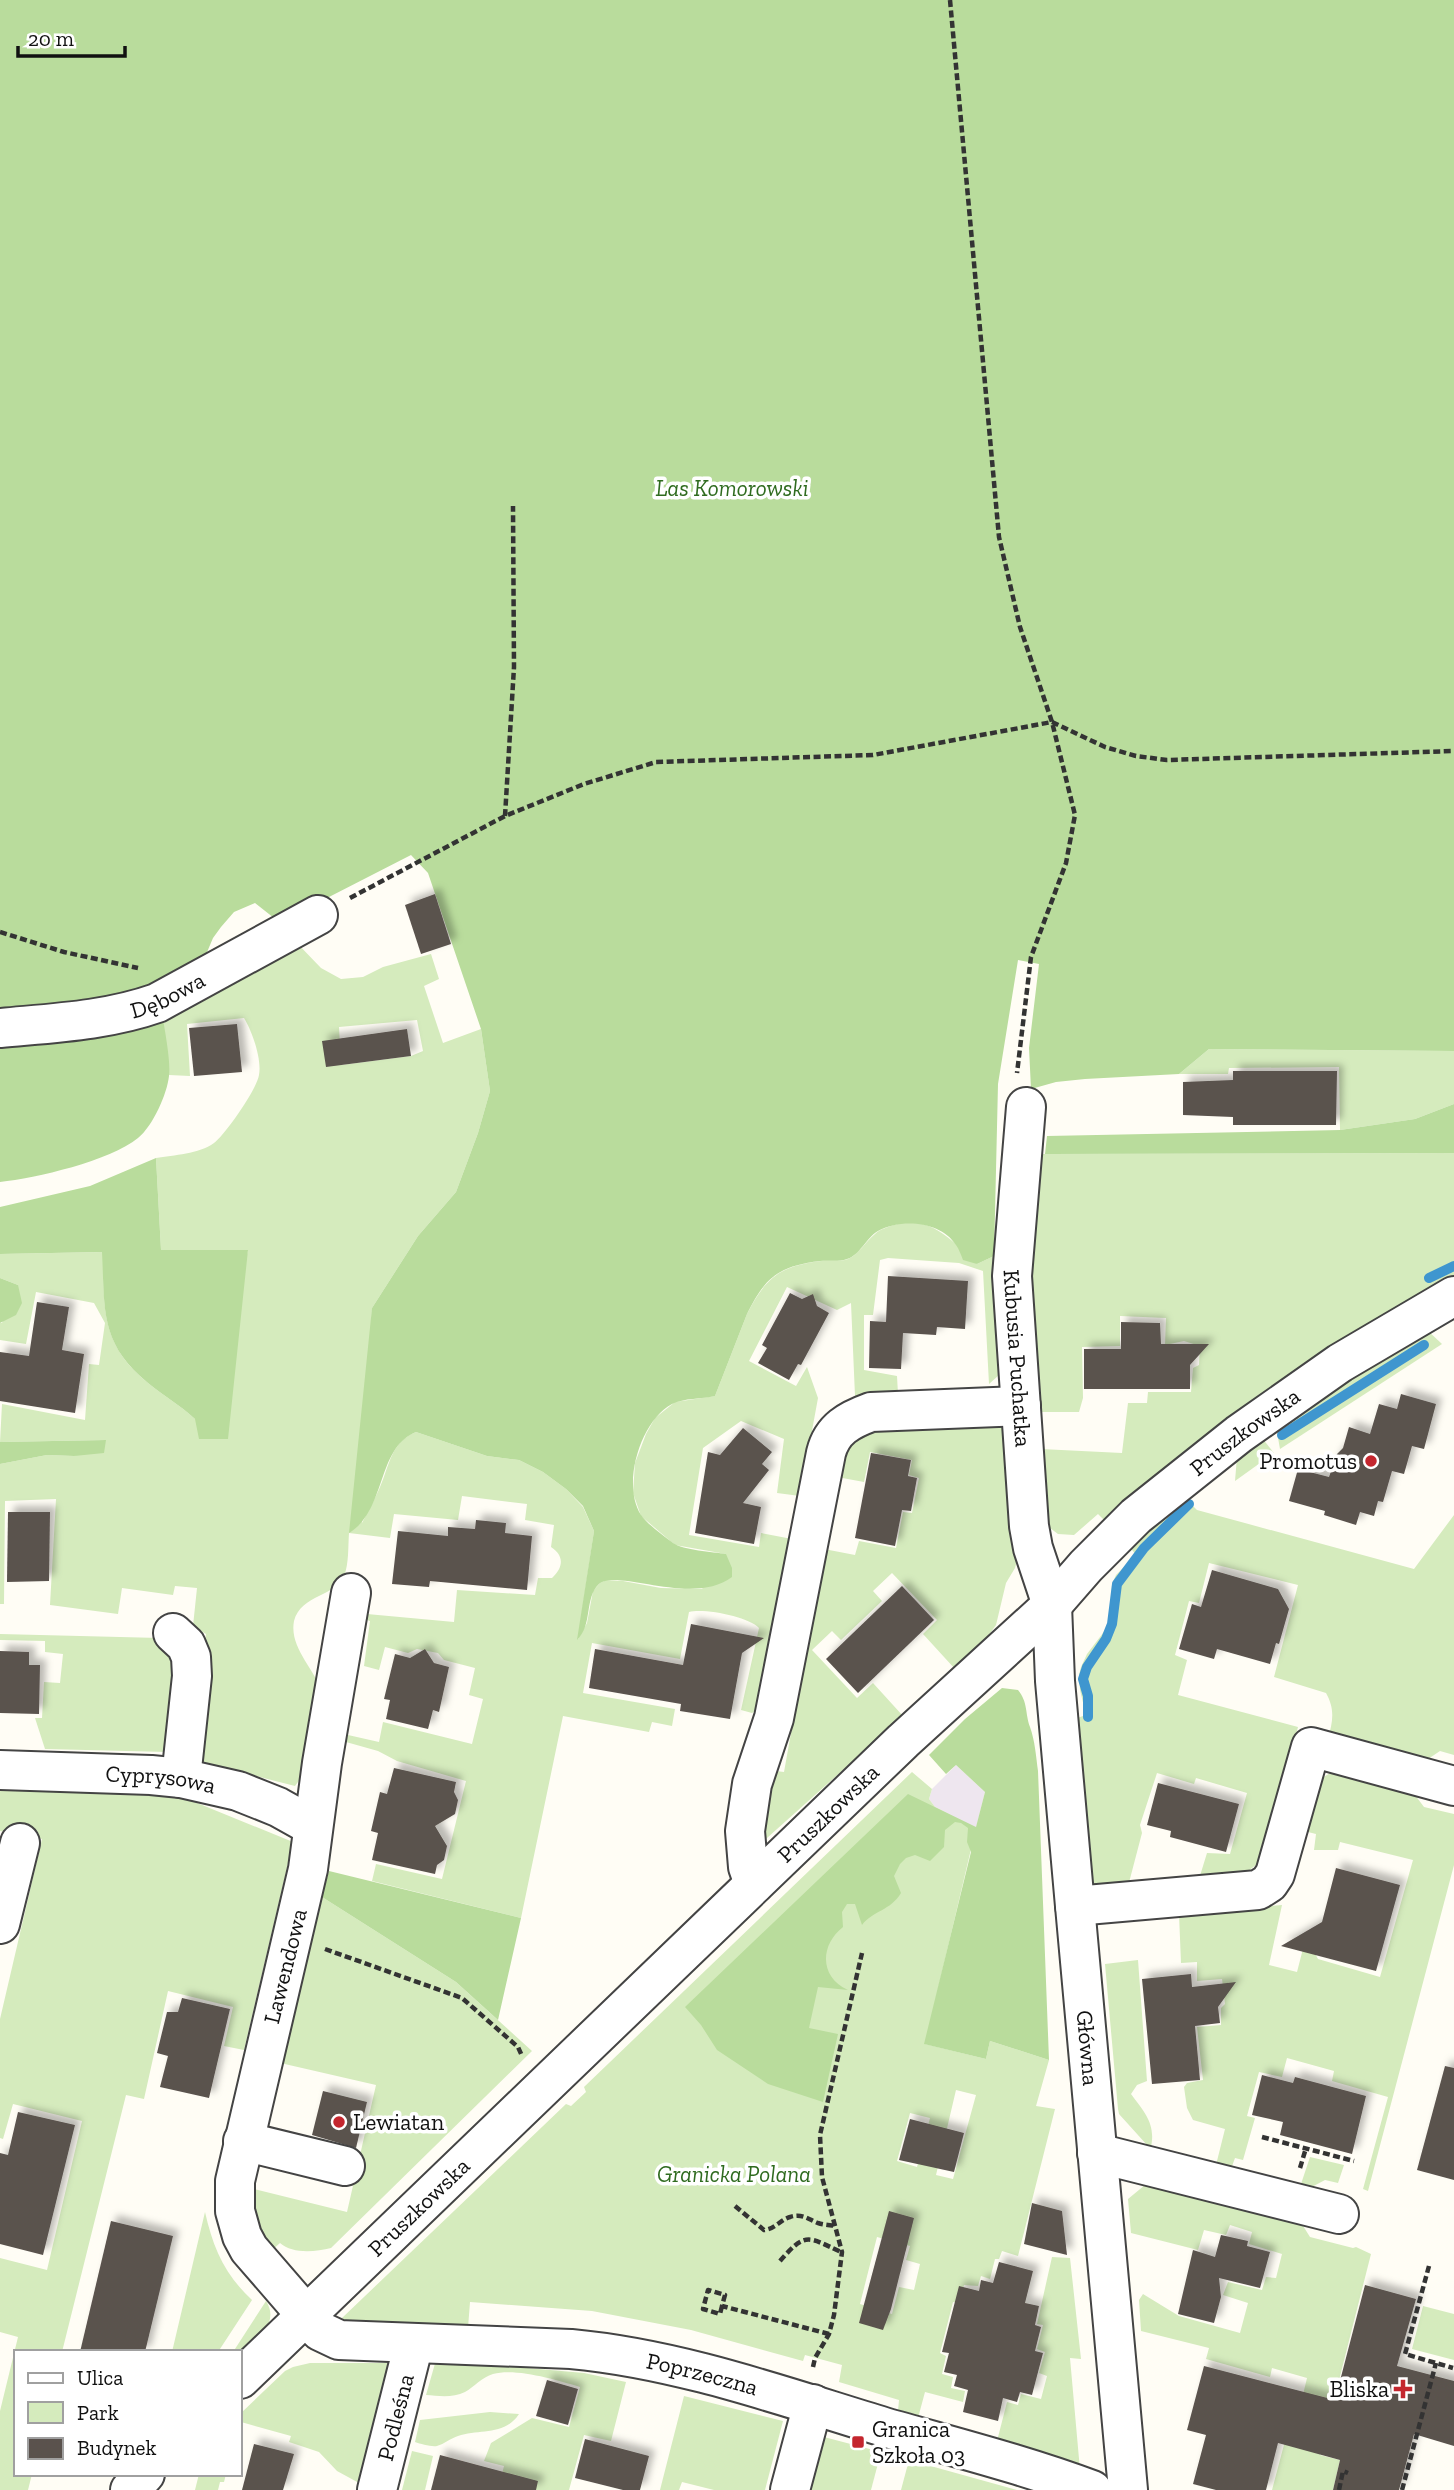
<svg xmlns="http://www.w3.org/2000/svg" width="1454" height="2490" font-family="'Zilla Slab',serif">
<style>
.industrial{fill:#eee6ef}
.green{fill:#d5ebbd;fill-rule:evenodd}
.forest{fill:#b9dc9c}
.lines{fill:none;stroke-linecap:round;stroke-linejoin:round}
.stream{stroke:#3f96cf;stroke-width:10}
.building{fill:#5a524d;filter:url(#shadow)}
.minor-casing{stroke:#444;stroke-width:42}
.path{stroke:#333;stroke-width:4.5;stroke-dasharray:7 3.5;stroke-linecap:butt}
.minor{stroke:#fff;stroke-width:38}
.poi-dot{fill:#c4262e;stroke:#fff;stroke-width:2.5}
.labels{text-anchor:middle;stroke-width:7;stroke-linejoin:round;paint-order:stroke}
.park-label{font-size:23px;font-style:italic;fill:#2f6b1f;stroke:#fff}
.street-label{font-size:23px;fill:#111;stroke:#fff}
.poi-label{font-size:23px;fill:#111;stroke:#fff;text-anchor:end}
</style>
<defs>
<filter id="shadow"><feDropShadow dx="6" dy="-6" stdDeviation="3.5" flood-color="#0004"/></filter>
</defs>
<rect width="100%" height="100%" fill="#fffdf5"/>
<path class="industrial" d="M956,1765L985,1792L976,1828L935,1807L929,1799L932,1789Z"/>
<g class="green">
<path d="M295,941L321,968L341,979L363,977L383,967L431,954L439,979L424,986L443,1043L481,1029L490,1091L478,1133L456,1192L418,1236L372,1308L362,1523C368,1511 375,1499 380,1487C390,1464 391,1442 416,1432L487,1456L519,1460L543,1472L566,1489L583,1507L594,1531L578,1639L587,1623L593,1591L600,1583L606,1580L623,1581L661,1588L702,1589L726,1554L675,1545L641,1516L633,1493L635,1463L646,1434L655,1418L675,1402L715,1396L747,1314C766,1277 780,1266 821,1261C829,1260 840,1262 848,1259C857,1256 867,1240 875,1234C880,1229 888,1227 894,1225C929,1213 955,1243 977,1264L994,1256L999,1375L989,1384L983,1271L959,1263L888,1258L880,1260L873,1315H864V1370L897,1376L898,1394L855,1396L851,1303L837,1310L787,1287L749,1361L796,1386L807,1367L818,1398L800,1496L777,1493L784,1439L741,1421L703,1448L689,1535L759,1547L761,1533L792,1539L763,1706L752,1713L741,1710L759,1628C749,1617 705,1608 689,1612L680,1659L592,1643L583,1693L675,1709L672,1726L652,1722L649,1732L563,1716L521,1918L372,1881L376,1864L442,1879L466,1781L397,1761L378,1751L346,1742L348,1735L379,1742L383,1722L472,1744L483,1699L469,1695L475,1668L444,1660L438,1653L417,1649L408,1653L385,1647L379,1670L364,1666L370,1621L367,1620V1614L454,1622L457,1590L535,1595L538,1578H552C563,1568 565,1556 551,1547L554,1525L525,1520L527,1504L462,1496L458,1520L394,1514L390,1538L349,1533C348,1546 349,1564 344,1576C337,1596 301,1594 294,1621C289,1647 314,1668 321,1690C323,1696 313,1757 310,1764C306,1772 300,1779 295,1786L197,1761L190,1750L206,1634L193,1626L197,1588L175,1586L173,1595L122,1588L118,1614L50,1605L56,1499L5,1501L4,1604H0V1464L47,1455L74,1456L105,1440L0,1442L2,1404L85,1420L89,1364L99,1365L105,1323L94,1303L36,1292L26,1344L0,1340V1323H2L18,1285L0,1278V1254L103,1252C104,1308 100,1344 148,1383C164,1396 180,1405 195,1419L248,1251L161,1250L156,1158C174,1155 199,1154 214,1143C225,1135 257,1089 259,1075C262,1059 252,1031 244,1018L187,1024L190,1076L169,1075L162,1011ZM417,1020L423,1051L411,1056L341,1065L339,1027Z"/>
<path d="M1209,1049L1454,1051V1104L1415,1119L1340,1130L1339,1067L1229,1068L1228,1074H1179Z"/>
<path d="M1454,1153V1277L1106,1522L1098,1514L1074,1535L1058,1534L1046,1525L1041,1449L1122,1453L1128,1403H1147L1148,1392H1191L1193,1368L1199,1365L1200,1346L1184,1341L1165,1345L1166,1318L1120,1316V1346L1082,1347L1083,1398L1079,1412H1039L1031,1264L1040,1154Z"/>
<path d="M1427,1330L1442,1344L1280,1449L1276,1427L1309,1403Z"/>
<path d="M1010,1421L1018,1556L1015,1568L1006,1583L996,1625L988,1636L955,1669L923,1634L937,1620L892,1573L873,1591L882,1601L841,1640L832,1631L812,1650L857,1698L873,1683L903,1716L756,1848L768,1770L784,1772L824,1549L855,1555L859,1541L896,1548L903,1512L912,1513L919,1478L909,1475L912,1460L870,1452L864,1482L837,1477L841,1448L863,1430Z"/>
<path d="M1262,1438L1274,1453L1235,1481L1237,1457Z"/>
<path d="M1185,1498L1197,1510L1414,1569L1454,1515V1755L1440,1751L1422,1763L1328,1738C1333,1721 1335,1709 1326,1693L1274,1677L1298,1585L1209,1563L1199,1603L1189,1601L1175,1655L1187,1660L1178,1695L1298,1727L1262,1860L1242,1876L1199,1879L1207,1853L1230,1854L1247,1793L1196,1778L1194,1784L1157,1773L1140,1825L1142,1833L1126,1894L1089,1884L1074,1719L1086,1715L1080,1690L1079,1675L1081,1667L1087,1654L1106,1629L1110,1614L1112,1584L1116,1575L1136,1555L1129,1546Z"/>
<path d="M0,1634L160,1638L179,1658L167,1752L45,1749L35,1718H42L44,1682L60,1683L63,1654L45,1652V1641L0,1640Z"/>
<path d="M1337,1769L1412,1791L1424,1807L1454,1814V1865L1368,2191L1363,2189L1388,2097L1332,2081L1334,2071L1287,2058L1282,2077L1259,2072L1247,2116L1255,2118L1243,2160L1235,2158L1231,2169L1216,2165L1225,2129L1193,2120L1187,2108L1184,2087L1187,2083L1203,2080L1197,2027L1221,2025V2008L1225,2004L1222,1979L1197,1981V1962L1181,1963L1179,1914L1282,1905L1269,1965L1297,1972L1306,1937L1318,1959L1380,1977L1413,1860L1340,1842L1338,1850H1314L1316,1834L1304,1831L1317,1781Z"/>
<path d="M912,1772L932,1789L929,1799L935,1807L976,1828L925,2044L986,2059L990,2041L1049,2060L1036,2106L1055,2109L1018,2256L1002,2251L999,2259H995L990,2279L981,2276L978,2286L964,2285L959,2303L953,2302L940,2353L946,2356L942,2374L953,2377L951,2388L965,2391L963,2402L925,2392L918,2418L898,2411L899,2400L839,2382L842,2365L805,2355L803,2361L691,2330L592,2311L470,2302L468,2328L345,2321L342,2318L566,2104L571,2106L586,2092L584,2087ZM956,2090L976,2095L953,2179L936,2175ZM910,2113L930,2118L917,2167L897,2161ZM877,2237L910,2246L906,2260L920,2264L914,2290L899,2287L892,2314L860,2304Z"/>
<path d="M0,1786L163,1789L293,1842L244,2050L224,2046L233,2007L168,1991L144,2099L126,2095L62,2352H16V2474H32L28,2490H0V2411L18,2337L0,2332V2258L47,2270L82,2121L13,2104L3,2139L0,2138V2019L42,1839L0,1831Z"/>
<path d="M322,1897L456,1982L532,2051L331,2248C315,2252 292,2254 280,2243L271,2251L255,2225L250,2188L347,2212L376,2085L276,2062Z"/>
<path d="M1138,1960L1147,2081L1137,2085L1131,2094C1144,2112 1156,2123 1151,2147L1147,2145L1119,2114L1118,2109L1105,1964Z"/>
<path d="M1310,2157L1344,2165L1338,2183L1325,2180L1308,2189L1300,2187Z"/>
<path d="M1151,2180L1300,2221L1310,2237L1353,2248L1356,2247L1371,2254L1320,2455L1340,2460L1333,2490H1272L1294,2407H1300L1307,2378L1272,2368L1270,2377L1206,2359L1209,2348L1141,2331L1139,2300L1143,2294L1179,2316L1240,2333L1248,2303L1223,2295L1228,2282L1262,2290L1266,2277L1276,2278L1282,2254L1249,2244L1252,2232L1230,2225L1226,2235L1204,2230L1198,2250L1131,2233L1128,2199Z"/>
<path d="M205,2212C213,2248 225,2275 252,2300L218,2352H172Z"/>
<path d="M1052,2257L1070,2258L1081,2359L1070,2358L1080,2470L996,2445L1007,2402L1018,2405L1021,2394L1041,2399L1047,2376L1039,2373L1045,2352L1037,2349L1043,2325L1037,2324Z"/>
<path d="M266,2301C281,2324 254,2342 240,2356V2352H233Z"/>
<path d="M1423,2306L1454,2314V2360L1412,2349Z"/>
<path d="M436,2360L584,2373L626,2382L611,2441L584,2435L569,2490H502L499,2486L504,2466L484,2461L491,2443L532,2418L569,2427L580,2387C556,2380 517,2368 493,2374C482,2377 474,2387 465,2392C453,2398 439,2396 426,2395Z"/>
<path d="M310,2363H388L390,2367L359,2483L337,2471L319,2452L289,2442L291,2436L241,2422L240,2427V2414L285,2371L293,2367Z"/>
<path d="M684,2396L783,2421L765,2490H714L682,2482L679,2490H660Z"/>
<path d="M490,2412L519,2414C505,2436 479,2429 458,2436C451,2438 444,2444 437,2446C431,2447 421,2444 415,2442L420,2420Z"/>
<path d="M824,2437L881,2452L871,2490H810Z"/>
<path d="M412,2451L433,2456L425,2490H402Z"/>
<path d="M909,2460L1017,2490H901Z"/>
<path d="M199,2474H226L224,2482H220L218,2490H195Z"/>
</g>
<g class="forest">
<path d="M0,0H1454V1051L1209,1049L1179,1074L1085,1079L1056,1082L1031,1089L1029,1048L1039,964L1018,960L998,1084L994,1256L977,1264L963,1260C961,1255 959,1249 956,1245C941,1221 901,1218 878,1231C867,1237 859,1256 847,1259C839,1262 828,1260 820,1261C779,1266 765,1277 747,1314L715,1396C702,1399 684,1398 672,1404C641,1420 621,1484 641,1515C647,1524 664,1536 673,1543C683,1550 713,1552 726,1554L732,1568V1577C693,1607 616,1568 599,1584C584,1598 593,1625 577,1640L594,1531L583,1506L566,1489L543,1472L519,1460L487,1456L416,1432C376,1448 387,1510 349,1533L372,1308L418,1236L456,1192L478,1133L490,1091L481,1029L428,873L411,855L288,918H274L255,903L234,912L221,927L213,938L202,964L152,994L0,1020Z"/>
<path d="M162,1011C164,1028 171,1060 169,1076C167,1094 153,1126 138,1138C110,1161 36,1178 0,1182V1037Z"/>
<path d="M1454,1104V1153L1045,1154L1047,1136L1340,1130L1415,1119Z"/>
<path d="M156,1158L161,1250H248L228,1439H199L195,1419C180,1405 164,1396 148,1383C99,1343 105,1309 102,1252L0,1254V1207L90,1186Z"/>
<path d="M0,1278L18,1285L22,1303L16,1315L0,1323Z"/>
<path d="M106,1440L104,1453L74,1456L47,1455L0,1464V1442Z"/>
<path d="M1002,1688L1018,1690C1028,1702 1025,1713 1030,1727C1035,1741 1036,1756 1038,1771L1049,2060L990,2041L986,2059L924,2044L971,1852L967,1842L968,1828L961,1823L955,1822L945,1830L944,1847L930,1861L915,1855L906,1858L900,1864L894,1876L901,1893C890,1911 874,1910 862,1925L855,1904H847L842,1912L843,1927C820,1945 819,1977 848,1990L818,1987L809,2028L838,2034L823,2102L768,2084L717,2050L701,2025L685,2007L908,1794L976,1827L985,1792L956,1765L946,1774L929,1755L965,1719Z"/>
<path d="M329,1871L521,1918L498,2020L456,1982L322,1897Z"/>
</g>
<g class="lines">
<g class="stream">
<path d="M1429,1278L1454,1266"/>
<path d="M1282,1435L1424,1345"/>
<path d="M1088,1717V1696L1083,1679L1087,1667L1106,1639L1112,1624L1117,1584L1144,1548L1189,1504"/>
</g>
</g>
<g class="building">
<path d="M435,894L451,944L421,954L405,905Z"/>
<path d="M237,1024L242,1072L194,1076L189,1028Z"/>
<path d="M407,1029L411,1056L326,1067L322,1041Z"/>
<path d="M1233,1071H1337L1336,1125H1233V1117L1183,1115V1082L1233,1080Z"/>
<path d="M888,1276L968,1281L965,1329L937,1327L936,1335L903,1333L901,1369L869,1368L870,1321L886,1322Z"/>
<path d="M790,1293L802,1299L813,1294L817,1306L829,1313L801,1365L798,1364L789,1380L758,1363L767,1348L762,1345Z"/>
<path d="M37,1302L69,1307L62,1350L84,1354L75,1413L0,1401V1352L29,1356Z"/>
<path d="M1121,1322L1160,1323L1161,1344H1209L1190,1365V1389H1084V1349H1121Z"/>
<path d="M1401,1394L1436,1404L1424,1449L1412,1446L1404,1474L1392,1471L1383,1502L1378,1501L1374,1516L1360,1512L1356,1525L1324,1515L1325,1511L1289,1501L1298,1469L1329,1477L1337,1454L1343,1448L1349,1427L1370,1434L1379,1404L1397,1409Z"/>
<path d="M743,1428L772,1452L762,1464L769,1470L743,1503L761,1507L754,1544L695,1533L708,1452L720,1455Z"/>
<path d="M871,1453L911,1460L908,1476L917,1478L911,1511L902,1510L895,1546L855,1538Z"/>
<path d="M8,1512H50L49,1581L7,1582Z"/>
<path d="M476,1520L506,1523L505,1533L532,1536L527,1590L430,1581L429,1587L392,1584L398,1531L448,1536V1527L475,1529Z"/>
<path d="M1212,1570L1278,1589L1289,1609L1279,1644L1276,1643L1270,1664L1217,1649L1214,1659L1179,1649L1192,1604L1201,1607Z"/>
<path d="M902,1586L934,1620L858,1693L826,1659Z"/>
<path d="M691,1624L764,1638L742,1653L730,1719L680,1711L681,1704L589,1688L595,1649L683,1665Z"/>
<path d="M425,1649L434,1663L449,1667L439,1712L433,1710L428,1729L386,1719L390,1700L384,1699L395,1654L410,1658Z"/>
<path d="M0,1651L29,1652V1665H40L39,1714L0,1713Z"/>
<path d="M394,1768L456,1782L454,1792L458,1800L455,1814L435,1826L447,1846L444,1860L437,1865L435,1874L372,1860L378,1833L371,1831L380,1792L387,1794Z"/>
<path d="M1158,1783L1239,1804L1226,1852L1170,1837L1171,1831L1147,1825Z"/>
<path d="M1336,1868L1400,1885L1376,1971L1281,1946L1322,1922Z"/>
<path d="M1191,1974L1192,1987L1236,1982L1218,2007L1220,2023L1195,2026L1200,2080L1152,2084L1142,1979Z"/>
<path d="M182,1998L230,2009L209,2098L160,2087L168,2056L157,2053L167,2012H178Z"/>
<path d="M1445,2066L1454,2068V2180L1417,2170Z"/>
<path d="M1262,2075L1293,2083L1295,2077L1366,2096L1352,2154L1280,2135L1283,2122L1252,2115Z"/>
<path d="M323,2091L367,2102L356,2148L312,2135Z"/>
<path d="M18,2112L75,2125L43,2255L0,2244V2153L8,2155Z"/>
<path d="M910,2119L964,2133L954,2172L899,2160Z"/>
<path d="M1032,2203L1062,2211L1067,2255L1024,2244Z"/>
<path d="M889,2211L914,2218L891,2309L883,2330L859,2323Z"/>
<path d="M111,2221L173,2236L145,2352H80Z"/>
<path d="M1221,2235L1248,2241L1247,2246L1270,2252L1260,2288L1219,2278L1221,2297L1214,2323L1178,2314L1193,2250L1215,2257Z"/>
<path d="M999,2262L1033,2271L1025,2303L1039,2306L1035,2325L1041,2327L1035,2351L1043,2353L1032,2395L1020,2392L1017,2402L1003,2398L998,2421L963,2412L968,2390L954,2386L957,2375L944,2372L949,2353L942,2352L959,2286L979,2291L981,2280L993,2283Z"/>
<path d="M1365,2285L1416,2299L1397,2366L1454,2381V2446L1414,2434L1399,2490H1333L1340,2460L1278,2443L1266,2490H1216L1193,2484L1206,2435L1187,2430L1204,2366L1335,2400Z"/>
<path d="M547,2380L578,2389L568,2425L536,2416Z"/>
<path d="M585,2439L649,2456L640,2490H623L575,2478Z"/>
<path d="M254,2444L294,2454L283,2490H242Z"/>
<path d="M440,2455L538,2481L536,2490H431Z"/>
</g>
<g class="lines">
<defs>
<g id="minor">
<path id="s1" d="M0,1028C53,1023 106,1021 157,1003L318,915"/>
<path id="s2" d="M1026,1107L1012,1276L1029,1526L1033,1548L1052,1605L1055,1681L1075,1906L1128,2490"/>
<path id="s3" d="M351,1593L322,1763L308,1869L235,2181V2211L242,2236L249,2249L320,2331L339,2340L571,2349C679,2359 782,2396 884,2427C954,2447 1025,2465 1092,2490"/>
<path d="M173,1633L186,1645L191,1657L192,1676L181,1778"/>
<path id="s4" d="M0,1770L151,1775L181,1778L238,1791L278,1807L312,1826"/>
<path d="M754,1884L748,1867L745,1831L752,1784L774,1718L826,1453C832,1429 849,1420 871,1412L1021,1406"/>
<path d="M1075,1906L1258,1890L1269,1883L1275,1874L1311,1747L1454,1786"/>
<path d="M0,1924L20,1843"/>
<path d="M243,2141L345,2166"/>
<path d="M1097,2153L1339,2214"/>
<path id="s5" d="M240,2379L903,1741L1052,1605L1086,1566L1136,1516L1239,1434L1340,1363L1454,1296"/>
<path d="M130,2490L145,2474"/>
<path id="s6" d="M377,2490L414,2343"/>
<path d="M790,2490L813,2404"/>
</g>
</defs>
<use href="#minor" class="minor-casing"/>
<g class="path">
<path d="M950,0L999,537L1020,627L1052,722L1075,815L1066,863L1031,957L1017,1073"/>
<path d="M505,816L514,667L513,506"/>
<path d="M350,898L505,816L584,784L656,762L873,755L1052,722L1105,747L1136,756L1167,760L1454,751"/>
<path d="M0,932L64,952L138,968"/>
<path d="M325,1949L462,1998L518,2047L522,2056"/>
<path d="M1262,2137L1354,2161"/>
<path d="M1300,2168L1306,2148"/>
<path d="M735,2206L764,2230C775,2229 780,2220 790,2217C802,2213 808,2219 818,2223C824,2225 830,2225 836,2226"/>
<path d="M780,2261C806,2231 808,2237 841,2252"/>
<path d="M1429,2266L1405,2354L1453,2368"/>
<path d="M722,2306L720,2314L703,2309L708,2290L725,2295L722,2306L829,2334"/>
<path d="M813,2367L815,2358L829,2334L834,2315L842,2252L822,2177L820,2135L862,1953"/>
<path d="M1339,2490L1343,2471L1348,2473"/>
<path d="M1402,2490L1436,2363"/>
</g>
<use href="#minor" class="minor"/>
</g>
<g class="poi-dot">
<circle cx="1371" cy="1461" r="7"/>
<circle cx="339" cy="2122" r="7"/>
<path d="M1399.5 2378.5h7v7h7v7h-7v7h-7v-7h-7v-7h7z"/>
<rect x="851" y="2435" width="14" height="14" rx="3.5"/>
</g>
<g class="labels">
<g class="park-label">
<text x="732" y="496">Las Komorowski</text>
<text x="734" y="2182">Granicka Polana</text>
</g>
<g class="street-label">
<text dy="8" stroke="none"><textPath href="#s1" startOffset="172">Dębowa</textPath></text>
<text dy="8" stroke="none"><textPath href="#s2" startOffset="252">Kubusia Puchatka</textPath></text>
<text dy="8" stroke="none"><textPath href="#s5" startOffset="1382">Pruszkowska</textPath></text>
<text dy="8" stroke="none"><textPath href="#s4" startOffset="161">Cyprysowa</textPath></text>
<text dy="8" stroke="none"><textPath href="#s5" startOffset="816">Pruszkowska</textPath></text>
<text transform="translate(285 1966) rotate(-76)" y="8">Lawendowa</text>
<text dy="8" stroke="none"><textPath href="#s2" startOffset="947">Główna</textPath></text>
<text dy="8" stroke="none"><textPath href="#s5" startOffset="248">Pruszkowska</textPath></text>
<text dy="8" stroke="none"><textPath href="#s3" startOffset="1166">Poprzeczna</textPath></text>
<text dy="8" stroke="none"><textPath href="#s6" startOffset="75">Podleśna</textPath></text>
</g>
<g class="poi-label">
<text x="1357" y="1469">Promotus</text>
<text x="353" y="2130" text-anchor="start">Lewiatan</text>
<text x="1389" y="2397">Bliska</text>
<text x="872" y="2437" text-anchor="start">Granica<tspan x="872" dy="26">Szkoła 03</tspan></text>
</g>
</g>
<rect x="14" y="2350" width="228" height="126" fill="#ffffff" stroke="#a0a0a0" stroke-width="2"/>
<rect x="28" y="2373" width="35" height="10" fill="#ffffff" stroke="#a0a0a0" stroke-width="2"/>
<text x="77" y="2385" font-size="21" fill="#111111">Ulica</text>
<rect x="28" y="2402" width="35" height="21" fill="#d5ebbd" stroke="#a0a0a0" stroke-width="2"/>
<text x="77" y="2420" font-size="21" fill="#111111">Park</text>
<rect x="28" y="2438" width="35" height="21" fill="#5a524d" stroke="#a0a0a0" stroke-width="2"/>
<text x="77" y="2455" font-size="21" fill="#111111">Budynek</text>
<path d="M18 46v10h107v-10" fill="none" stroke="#111111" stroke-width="3.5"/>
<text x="28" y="46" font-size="21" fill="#111111" stroke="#ffffff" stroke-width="5" paint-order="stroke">20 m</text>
</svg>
